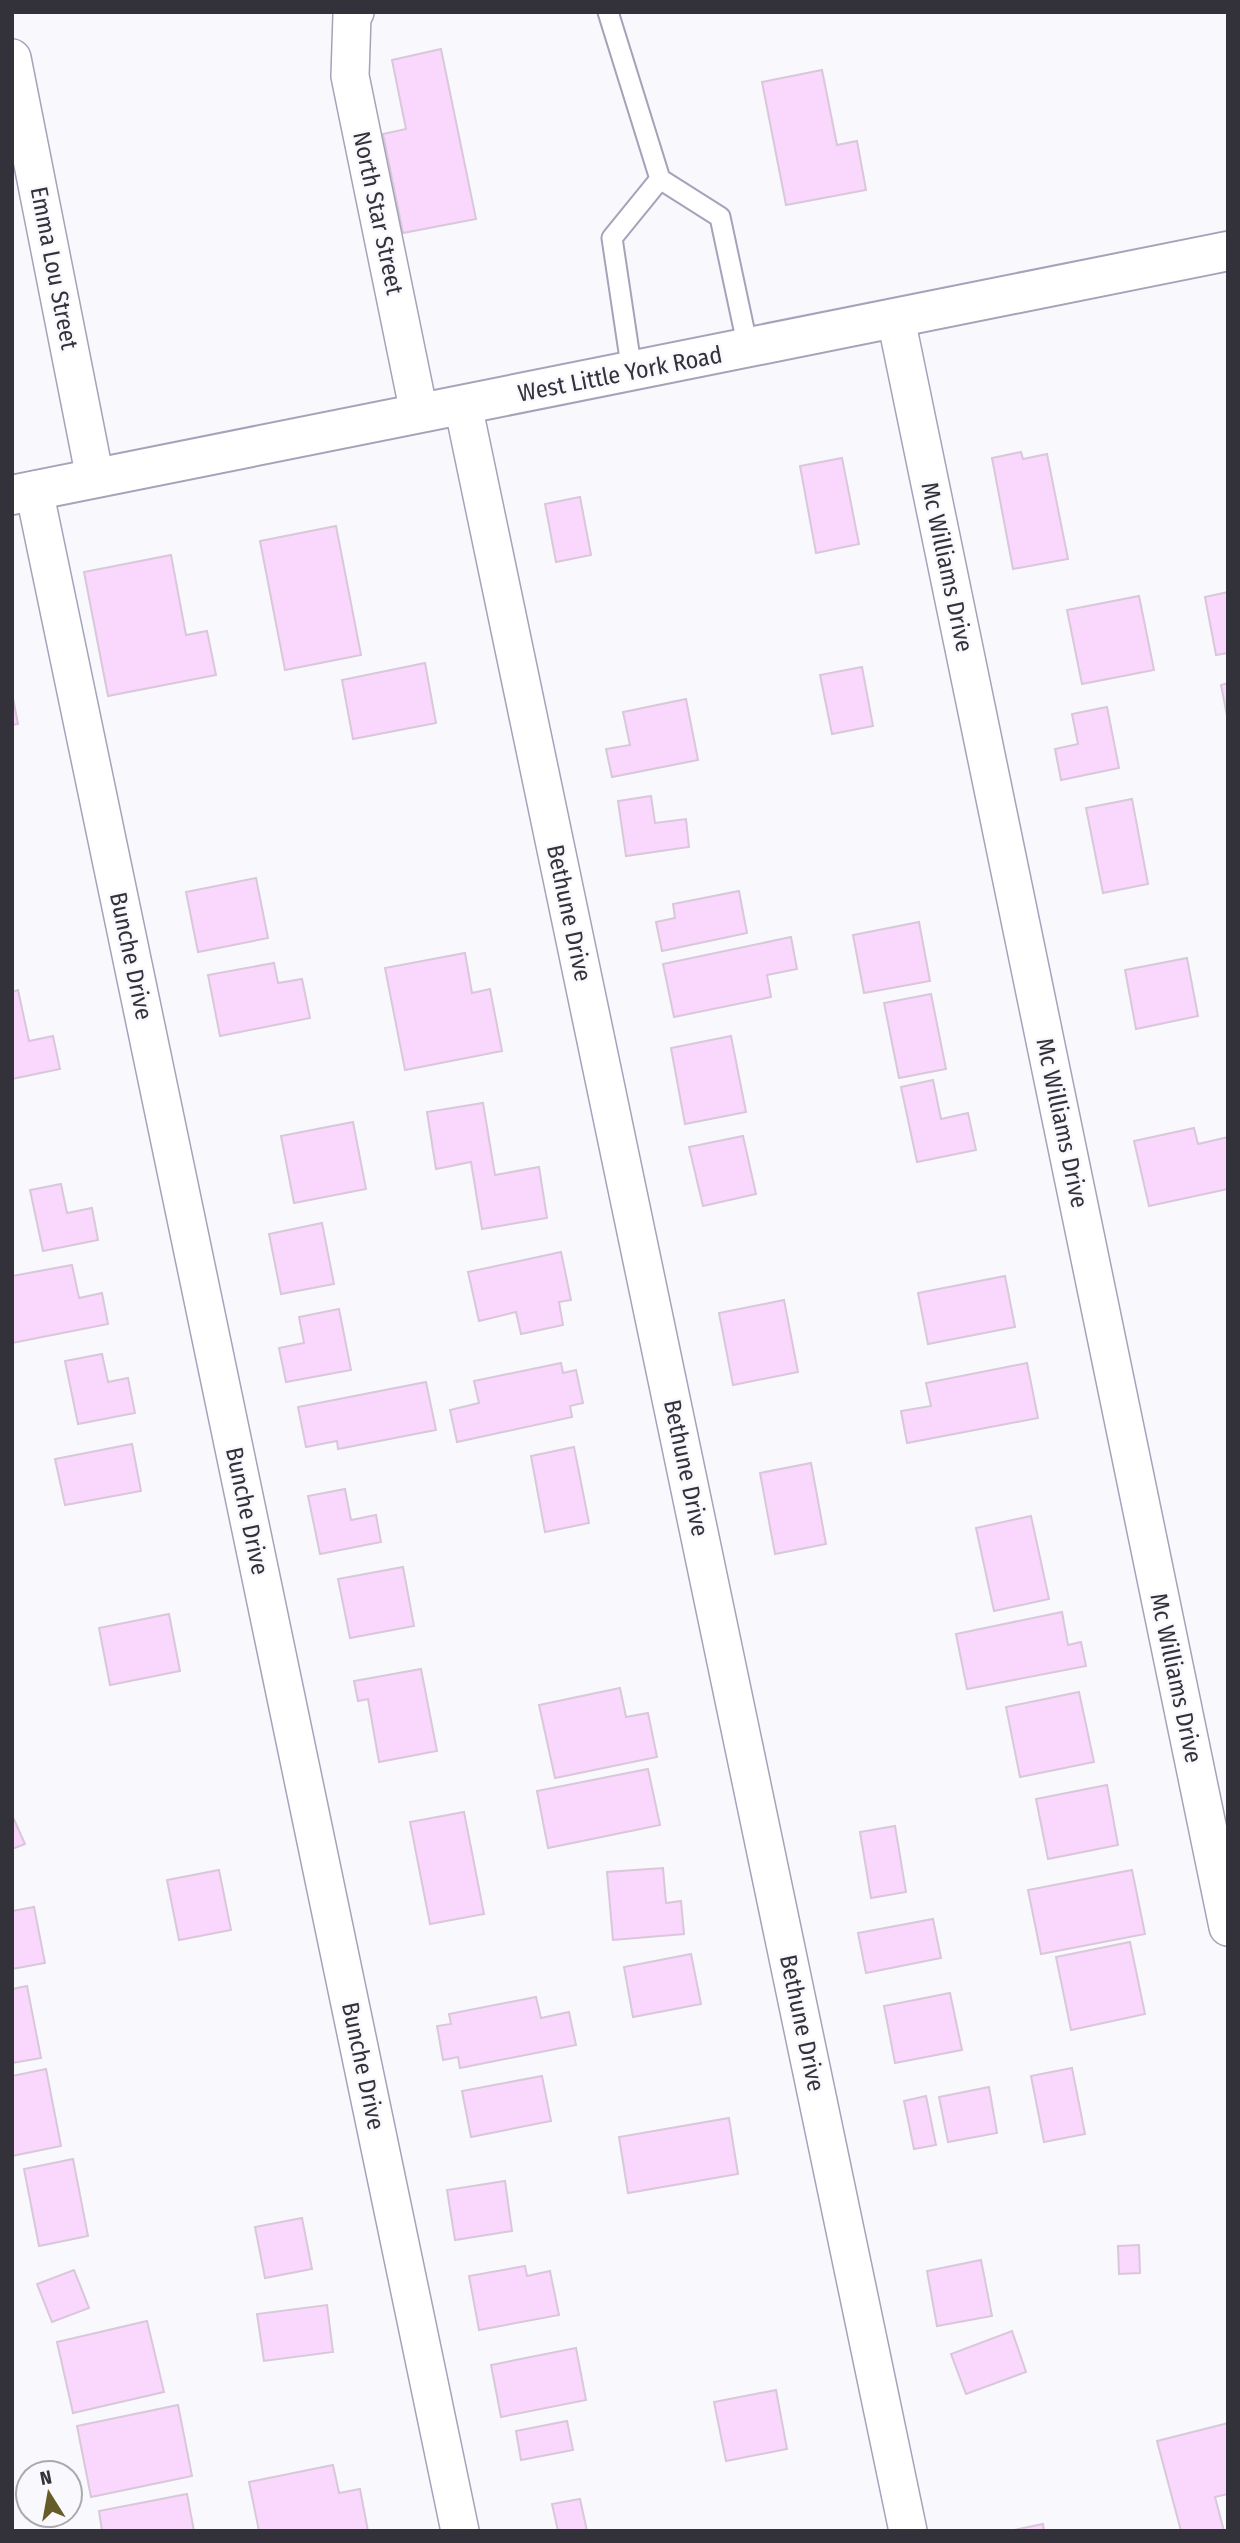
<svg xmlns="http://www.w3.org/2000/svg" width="1240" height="2543" font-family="'Fira Sans Condensed',sans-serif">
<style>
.building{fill:#fad8fd;stroke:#d9c7da;stroke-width:2}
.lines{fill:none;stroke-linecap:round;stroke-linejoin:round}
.service-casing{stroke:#a5a3ba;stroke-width:23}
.minor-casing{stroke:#a5a3ba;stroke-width:40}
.tertiary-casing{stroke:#a5a3ba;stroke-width:42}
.service{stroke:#fff;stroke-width:19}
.minor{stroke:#fff;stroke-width:37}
.tertiary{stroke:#fff;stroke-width:38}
.labels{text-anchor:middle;stroke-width:5;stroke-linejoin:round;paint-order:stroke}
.street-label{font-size:24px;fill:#33323b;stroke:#f9f8fd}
</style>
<rect width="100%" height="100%" fill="#f9f8fd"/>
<g class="building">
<path d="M441,49L476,219L403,233L383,134L406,129L392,60Z"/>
<path d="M822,70L837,145L857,141L866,190L786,205L762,82Z"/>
<path d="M1021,452L1023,459L1047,454L1068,559L1013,569L992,458Z"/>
<path d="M842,458L859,544L816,553L800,466Z"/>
<path d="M580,497L591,555L556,562L545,504Z"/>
<path d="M336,526L361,655L285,670L260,541Z"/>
<path d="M171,555L186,635L207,631L216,675L108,696L84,572Z"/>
<path d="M1228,592V653L1216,655L1205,597Z"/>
<path d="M1139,596L1154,670L1082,684L1067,610Z"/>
<path d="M425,663L436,723L353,739L342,680Z"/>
<path d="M862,667L873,726L832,734L820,675Z"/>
<path d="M1228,683V721L1221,685Z"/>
<path d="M12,693L18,724L12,725Z"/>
<path d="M686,699L698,760L612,777L606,749L630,745L623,712Z"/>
<path d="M1107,707L1119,768L1061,780L1055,749L1078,744L1072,714Z"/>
<path d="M651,796L655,823L686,819L689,847L626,856L618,801Z"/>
<path d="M1132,799L1148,884L1103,893L1086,808Z"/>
<path d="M256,878L268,938L198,952L186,892Z"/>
<path d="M739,891L747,933L662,951L656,922L675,918L673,904Z"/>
<path d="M919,922L930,981L864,993L853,935Z"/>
<path d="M791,937L797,969L767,975L771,997L674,1017L663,964Z"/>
<path d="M465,953L472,993L490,989L502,1051L405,1070L385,968Z"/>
<path d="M1187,958L1198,1016L1136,1029L1125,970Z"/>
<path d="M274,963L278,983L302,979L310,1018L220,1036L208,975Z"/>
<path d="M18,990L29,1041L53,1036L60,1069L12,1079V992Z"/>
<path d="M931,994L946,1069L899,1078L884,1003Z"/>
<path d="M731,1036L746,1112L685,1124L671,1048Z"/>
<path d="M933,1080L941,1119L968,1113L976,1150L917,1162L901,1087Z"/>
<path d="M483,1103L495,1175L539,1167L547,1218L482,1229L471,1162L436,1169L427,1112Z"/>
<path d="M353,1122L366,1189L294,1203L281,1136Z"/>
<path d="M1194,1128L1198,1144L1228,1137V1189L1149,1206L1134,1141Z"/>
<path d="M743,1136L756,1194L703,1206L689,1147Z"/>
<path d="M61,1184L67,1213L92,1208L98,1240L43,1251L30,1190Z"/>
<path d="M322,1223L334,1284L281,1294L269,1234Z"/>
<path d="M561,1252L571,1300L559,1302L563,1325L521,1334L516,1312L479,1321L468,1272Z"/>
<path d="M72,1265L79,1298L102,1293L108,1324L12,1343V1276Z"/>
<path d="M1005,1276L1015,1327L928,1344L918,1293Z"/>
<path d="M784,1300L798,1372L733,1385L719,1313Z"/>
<path d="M339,1309L351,1370L286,1382L279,1348L304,1343L299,1317Z"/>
<path d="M102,1354L108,1382L128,1378L135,1413L78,1424L65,1361Z"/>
<path d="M561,1363L563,1373L576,1370L583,1403L570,1406L572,1417L457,1442L450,1410L479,1403L474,1381Z"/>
<path d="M1027,1363L1038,1418L907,1443L901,1411L931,1406L926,1383Z"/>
<path d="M426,1382L436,1430L338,1449L337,1441L306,1447L298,1407Z"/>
<path d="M132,1444L141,1491L65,1505L55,1459Z"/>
<path d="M574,1447L589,1523L545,1532L531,1456Z"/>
<path d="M811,1463L826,1544L775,1554L760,1473Z"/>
<path d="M345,1489L351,1520L376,1515L381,1542L320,1554L308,1496Z"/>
<path d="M1031,1516L1049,1599L994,1611L976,1528Z"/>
<path d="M403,1567L414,1626L350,1638L338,1579Z"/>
<path d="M1062,1612L1068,1645L1081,1642L1086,1666L967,1689L956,1634Z"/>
<path d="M169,1614L180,1671L110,1685L99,1628Z"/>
<path d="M421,1669L437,1751L379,1762L368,1699L358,1701L354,1681Z"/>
<path d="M620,1688L626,1717L648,1713L657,1757L555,1778L539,1705Z"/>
<path d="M1079,1692L1094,1762L1020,1777L1006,1707Z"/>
<path d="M648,1769L660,1825L548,1848L537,1791Z"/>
<path d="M1107,1785L1118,1845L1048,1859L1036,1799Z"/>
<path d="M464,1812L484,1914L430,1924L410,1822Z"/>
<path d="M12,1815L25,1844L12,1849Z"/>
<path d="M895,1826L906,1892L871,1898L860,1832Z"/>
<path d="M663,1868L666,1903L681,1901L684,1934L613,1940L607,1872Z"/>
<path d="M219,1870L231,1930L179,1940L167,1880Z"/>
<path d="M1132,1870L1145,1934L1041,1954L1028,1890Z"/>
<path d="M34,1907L45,1963L12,1969V1911Z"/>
<path d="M933,1919L941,1958L866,1973L858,1933Z"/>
<path d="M1130,1942L1145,2014L1071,2030L1056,1957Z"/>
<path d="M691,1954L701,2004L633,2017L624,1967Z"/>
<path d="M27,1986L41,2058L12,2063V1989Z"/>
<path d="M950,1993L962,2050L895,2063L884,2006Z"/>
<path d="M536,1997L541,2018L569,2012L576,2045L460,2068L458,2057L443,2060L437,2026L451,2024L449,2014Z"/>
<path d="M1072,2068L1085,2134L1044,2142L1031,2076Z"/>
<path d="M46,2069L61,2146L12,2156V2076Z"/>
<path d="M542,2076L551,2121L471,2137L462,2091Z"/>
<path d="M989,2087L997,2133L948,2142L939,2097Z"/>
<path d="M926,2096L936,2145L914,2149L904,2101Z"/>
<path d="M729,2118L738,2174L628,2193L619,2137Z"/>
<path d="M73,2159L88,2236L39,2246L24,2169Z"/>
<path d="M505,2181L512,2231L455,2240L447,2190Z"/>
<path d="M302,2218L312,2269L265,2278L255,2227Z"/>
<path d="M1139,2245L1140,2273L1119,2274L1118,2246Z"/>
<path d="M981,2260L992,2316L937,2326L927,2271Z"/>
<path d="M525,2266L527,2276L550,2271L559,2315L479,2330L469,2276Z"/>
<path d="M74,2270L89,2308L52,2322L37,2284Z"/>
<path d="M327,2305L333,2352L264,2361L257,2314Z"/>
<path d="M147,2321L164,2392L73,2413L57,2342Z"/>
<path d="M1012,2331L1026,2372L966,2394L951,2354Z"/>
<path d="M576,2348L586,2400L501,2417L491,2365Z"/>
<path d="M776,2390L787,2449L726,2461L714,2402Z"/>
<path d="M178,2405L192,2476L91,2497L77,2426Z"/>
<path d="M567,2421L573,2450L521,2460L516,2431Z"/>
<path d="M1228,2423V2494L1215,2497L1224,2531H1181L1157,2441Z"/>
<path d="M333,2465L339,2493L360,2489L368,2531H259L249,2482Z"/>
<path d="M187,2494L194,2531H102L99,2511Z"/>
<path d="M580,2499L587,2531H558L552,2504Z"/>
<path d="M1043,2524L1044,2531H1009Z"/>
</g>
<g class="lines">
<defs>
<g id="service">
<path d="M608,12L660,179L720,217L748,348"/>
<path d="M632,372L612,238L660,179"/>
</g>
<g id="minor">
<path d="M355,12L352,15L350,76L419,413"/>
<path d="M12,58L95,478"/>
<path d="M896,319L1228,1927"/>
<path d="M463,405L908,2531"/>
<path d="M34,490L460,2531"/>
</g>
<path id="tertiary" d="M12,495L1228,251"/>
</defs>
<use href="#service" class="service-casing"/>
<use href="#minor" class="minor-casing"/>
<use href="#tertiary" class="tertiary-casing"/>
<use href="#service" class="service"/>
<use href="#minor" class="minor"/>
<use href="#tertiary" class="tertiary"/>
</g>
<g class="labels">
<g class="street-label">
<text transform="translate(378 213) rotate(78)" y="8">North Star Street</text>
<text transform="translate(54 268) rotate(79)" y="8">Emma Lou Street</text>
<text transform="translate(620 374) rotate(-11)" y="8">West Little York Road</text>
<text transform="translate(947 567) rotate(78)" y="8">Mc Williams Drive</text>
<text transform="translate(569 913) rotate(78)" y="8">Bethune Drive</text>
<text transform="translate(131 956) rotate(78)" y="8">Bunche Drive</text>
<text transform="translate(1062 1123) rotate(78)" y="8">Mc Williams Drive</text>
<text transform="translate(686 1468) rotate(78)" y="8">Bethune Drive</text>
<text transform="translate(247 1511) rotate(78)" y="8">Bunche Drive</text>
<text transform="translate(1176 1678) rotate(78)" y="8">Mc Williams Drive</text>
<text transform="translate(802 2023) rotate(78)" y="8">Bethune Drive</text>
<text transform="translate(363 2066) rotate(78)" y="8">Bunche Drive</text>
</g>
</g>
<rect width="1240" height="2543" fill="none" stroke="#33323b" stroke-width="28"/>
<g transform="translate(49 2494) rotate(349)"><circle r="33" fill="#f9f8fd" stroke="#aaa9af" stroke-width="2"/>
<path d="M0-5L12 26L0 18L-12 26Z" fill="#655c28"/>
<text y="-10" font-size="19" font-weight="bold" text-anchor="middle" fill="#33323b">N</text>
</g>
</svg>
